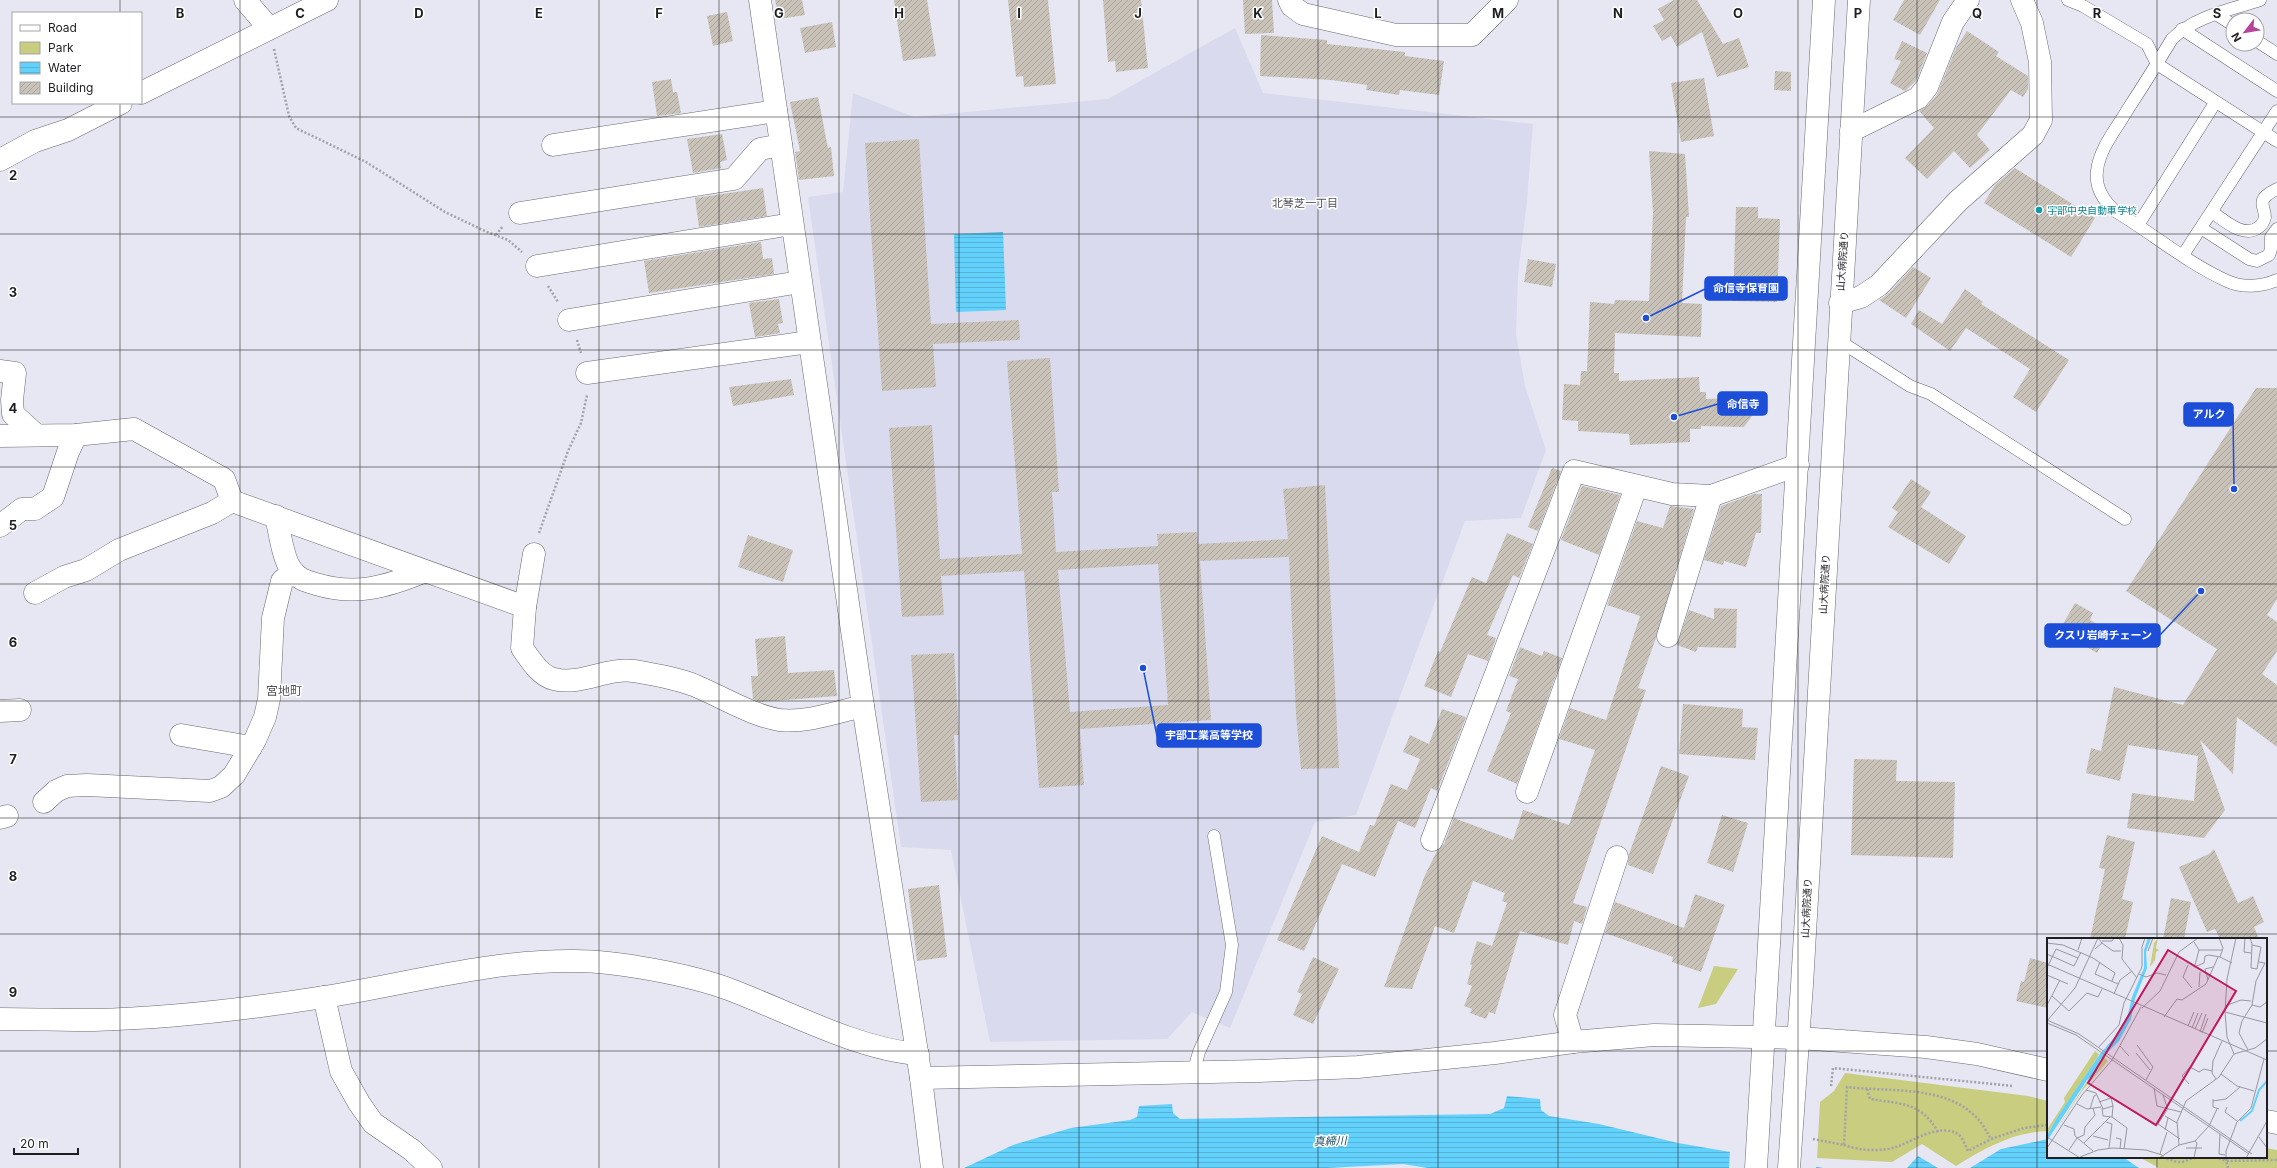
<svg xmlns="http://www.w3.org/2000/svg" width="2277" height="1168" font-family="Inter,'Noto Sans JP',sans-serif">
<style>
.built{fill:#d9daed}
.green{fill:#c9cd7f}
.water{fill:url(#water-rules)}
.pier{fill:#e6e7f2}
.building{fill:url(#building-hatch);fill-rule:evenodd}
.lines{fill:none;stroke-linecap:round;stroke-linejoin:round}
.service-casing{stroke:#686973;stroke-width:13}
.minor-casing{stroke:#686973;stroke-width:23}
.tertiary-casing{stroke:#686973;stroke-width:23}
.path{stroke:#a0a1a9;stroke-width:2.5;stroke-dasharray:2 2;stroke-linecap:butt}
.service{stroke:#fff;stroke-width:12}
.minor{stroke:#fff;stroke-width:22}
.tertiary{stroke:#fff;stroke-width:22}
.grid{fill:none;stroke:#1f1f23;stroke-width:1;stroke-opacity:0.55}
.culture-dot{fill:#0f9aa8;stroke:#fff;stroke-width:1.5}
.labels{text-anchor:middle;stroke-width:3;stroke-linejoin:round;paint-order:stroke}
.culture-label{font-size:10px;fill:#0d838f;stroke:#fff;text-anchor:start}
.street-label{font-size:10px;fill:#1f1f23;stroke:#fff}
.neighbourhood-label{font-size:11px;fill:#54545e;stroke:#fff}
.water-label{font-size:11px;font-style:italic;fill:#1b4b5d;stroke:#fff}
.quarter-label{font-size:12px;fill:#54545e;stroke:#fff}
.inset-river{fill:none;stroke:#62d1fc;stroke-width:2}
.inset-road{fill:none;stroke:#96979f;stroke-width:1}
.view{fill:#c2185b;fill-opacity:0.15;stroke:#c2185b;stroke-width:2}
.inset-edge{fill:none;stroke:#1f1f23;stroke-width:2}
.grid-label{font-size:13px;text-anchor:middle;font-weight:bold;fill:#1f1f23;stroke:#fff;stroke-width:3;stroke-linejoin:round;paint-order:stroke}
.leader{fill:none;stroke:#1d4ed8;stroke-width:1.5}
.callout-dot{fill:#1d4ed8;stroke:#fff;stroke-width:1.5}
.callout{fill:#1d4ed8;stroke:#1d4ed8;stroke-width:1.5}
.callout-label{font-size:11px;text-anchor:middle;font-weight:bold;fill:#fff}
</style>
<defs>
<pattern id="water-rules" width="6" height="5" patternUnits="userSpaceOnUse"><rect width="6" height="5" fill="#62d1fc"/><path d="M0 2.5h6" fill="none" stroke="#55b3d8"/></pattern>
<pattern id="building-hatch" width="6" height="6" patternUnits="userSpaceOnUse"><rect width="6" height="6" fill="#c9c2b9"/><path d="M-1 1l2-2M0 6l6-6M5 7l2-2" fill="none" stroke="#aca69f"/></pattern>
</defs>
<rect width="100%" height="100%" fill="#e6e7f2"/>
<path class="built" d="M1235,28L1263,93L1533,124L1527,201L1518,275L1516,334L1525,386L1546,450L1521,518L1465,521L1356,815L1315,822L1230,1028L1192,1012L1167,1039L990,1042L951,850L901,847L808,197L843,192L853,93L914,117L1108,99Z"/>
<g class="green">
<path d="M1714,966L1738,969L1716,1004L1698,1008Z"/>
<path d="M1845,1073L2028,1096L2048,1101V1131C2013,1132 1985,1148 1956,1166L1922,1144L1892,1162L1817,1158L1820,1102L1834,1091Z"/>
<path d="M2266,1148L2277,1150V1168H2159L2139,1157H2266Z"/>
</g>
<g class="water">
<path d="M1003,232L1006,310L956,312L954,234Z"/>
<path d="M1507,1096L1540,1099L1541,1110L1549,1116L1599,1124L1678,1143L1823,1168H1428L1403,1164L1327,1168H964L1013,1145L1071,1128L1130,1120L1137,1117L1139,1106L1172,1104L1173,1113L1180,1119L1490,1114L1504,1108Z"/>
<path d="M2048,1139V1157H2123L2139,1168H1970L2001,1149Z"/>
<path d="M1918,1156L1938,1168H1907Z"/>
</g>
<path class="pier" d="M1730,1150L1817,1165L1816,1168H1729Z"/>
<g class="building">
<path d="M775,0H802L805,15L779,19Z"/>
<path d="M894,0H927L936,56L903,61Z"/>
<path d="M1008,0H1048L1056,84L1024,87L1023,76L1016,77Z"/>
<path d="M1103,0H1141L1148,68L1116,72L1115,61L1108,62Z"/>
<path d="M1243,0H1272L1274,33L1245,34Z"/>
<path d="M1674,0H1697L1723,44L1739,38L1749,67L1717,77L1702,32L1677,47L1671,36L1662,41L1653,26L1664,20L1658,9Z"/>
<path d="M1904,0H1940L1920,35L1893,20Z"/>
<path d="M727,12L733,41L713,46L707,16Z"/>
<path d="M832,22L836,47L805,53L800,28Z"/>
<path d="M1967,31L1999,52L1996,56L2028,76V89L2023,97L2011,90L1977,135L1990,150L1970,168L1954,151L1927,179L1905,158L1934,128L1919,111L1927,106L1937,95L1956,48Z"/>
<path d="M1261,35L1327,40V44L1405,52V56L1444,61L1439,95L1400,90L1399,95L1366,90L1367,85L1331,80L1260,76Z"/>
<path d="M1902,41L1927,53L1916,81L1905,91L1890,83L1901,61L1894,59Z"/>
<path d="M1775,71L1791,72V91L1774,90Z"/>
<path d="M1704,78L1714,136L1681,142L1671,83Z"/>
<path d="M671,79L673,92H677L681,113L657,116L652,82Z"/>
<path d="M818,97L828,148L831,147L834,176L799,180L795,152L800,151L790,102Z"/>
<path d="M722,134L727,160L720,162L721,168L693,173L687,139Z"/>
<path d="M919,139L931,324L1019,320L1020,340L933,344L936,387L882,391L865,143Z"/>
<path d="M1649,151L1685,154L1689,217H1686L1682,303L1702,304L1701,337L1615,333L1614,373H1619V381L1699,377L1700,392H1706V399L1766,397L1744,427L1701,426V429H1690V442L1630,445L1629,434L1578,431V421L1562,420L1564,384L1580,385L1581,371H1587L1590,302L1614,304L1615,300L1649,301L1653,213Z"/>
<path d="M2015,168L2095,218L2071,257L1984,203L1995,185Z"/>
<path d="M763,188L767,216L699,227L695,198Z"/>
<path d="M1736,207H1758V218L1780,219L1777,302L1733,301Z"/>
<path d="M761,242L763,259L772,258L774,274L649,293L644,261Z"/>
<path d="M1528,259L1556,264L1552,287L1524,282Z"/>
<path d="M1913,267L1931,278L1906,318L1879,300L1888,294Z"/>
<path d="M1965,289L1983,302L1981,304L2069,360L2036,412L2013,397L2030,369L1966,328L1950,351L1911,324L1919,310L1942,324Z"/>
<path d="M779,299L783,323L778,324L780,333L755,337L749,303Z"/>
<path d="M1050,358L1059,492H1052L1056,552L1158,546L1157,534L1197,532L1198,544L1288,539L1283,489L1325,485L1339,768L1301,769L1296,714L1289,557L1200,561L1211,720L1080,729L1084,785L1039,788L1024,571L941,576L944,615L902,617L889,428L932,425L940,559L1022,554L1007,361ZM1158,564L1168,705L1070,712L1058,570Z"/>
<path d="M791,379L794,395L733,406L729,387Z"/>
<path d="M2256,388H2277V599L2267,615L2277,622V651L2262,674L2277,685V747L2237,717L2233,774L2200,740L2225,810L2204,838L2127,828L2132,793L2194,801L2198,756L2128,745L2120,781L2086,773L2091,748L2101,751L2114,687L2183,705L2217,649L2126,591Z"/>
<path d="M1552,468L1561,471L1538,531L1528,527Z"/>
<path d="M1911,479L1931,492L1921,507L1966,536L1949,564L1888,527L1898,512L1892,508Z"/>
<path d="M1582,486L1620,495L1599,555L1561,540Z"/>
<path d="M1754,494H1762L1761,533H1756L1746,567L1724,561L1723,565L1704,560L1721,506Z"/>
<path d="M1670,506L1694,509L1656,638L1638,688L1646,690L1573,903L1587,907L1582,924L1574,921L1568,945L1520,931L1495,1014L1489,1012L1486,1019L1470,1013L1472,1009L1464,1006L1472,986L1467,984L1472,965L1470,964L1477,941L1492,946L1507,903L1502,901L1505,893L1473,881L1454,933L1435,926L1412,989L1384,987L1425,875L1437,851L1444,844L1454,818L1513,840L1523,810L1569,825L1595,750L1559,739L1570,708L1606,720L1640,616L1607,605L1637,521L1663,528Z"/>
<path d="M1507,533L1533,544L1519,578L1513,575L1487,635L1496,638L1488,661L1468,654L1451,697L1424,686L1438,651L1440,652L1472,577L1486,583Z"/>
<path d="M748,535L793,550L783,582L738,567Z"/>
<path d="M2075,603L2093,613L2090,620L2109,631L2097,653L2059,631Z"/>
<path d="M1714,608L1737,609L1736,648L1698,647L1696,652L1677,645L1689,610L1714,619Z"/>
<path d="M785,636L788,673L834,670L837,696L760,702L753,699L751,676H758L755,639Z"/>
<path d="M1520,647L1542,656L1544,651L1562,658L1517,784L1487,771L1511,713L1506,711L1518,679L1509,676Z"/>
<path d="M954,653L959,735H954L958,800L921,802L911,655Z"/>
<path d="M1683,704L1743,709L1742,727L1758,728L1755,760L1679,754Z"/>
<path d="M1442,709L1466,717L1437,791L1431,788L1415,828L1398,821L1375,877L1342,864L1304,951L1277,940L1322,836L1359,852L1370,825L1374,826L1391,784L1407,790L1420,759L1403,752L1410,735L1429,744Z"/>
<path d="M1854,759L1897,760L1896,781L1955,782L1953,858L1851,855Z"/>
<path d="M1661,766L1689,776L1653,874L1628,865L1629,854Z"/>
<path d="M1722,815L1748,823L1733,872L1707,863Z"/>
<path d="M2107,835L2135,842L2122,899L2133,902L2125,939H2090L2105,869L2099,868Z"/>
<path d="M2214,849L2238,903L2253,896L2264,922L2254,927L2259,939H2220L2215,929L2207,932L2179,867L2209,854Z"/>
<path d="M939,885L947,957L917,961L908,889Z"/>
<path d="M1695,894L1725,905L1701,972L1672,962L1673,957L1605,933L1615,902L1684,928Z"/>
<path d="M2171,898L2191,902L2184,939H2163Z"/>
<path d="M1313,957L1339,969L1313,1024L1293,1015L1302,994L1297,992Z"/>
<path d="M2030,958L2048,963V1008L2016,1001L2021,981L2024,982Z"/>
</g>
<g class="lines">
<defs>
<g id="service">
<path d="M2068,0L2083,6L2147,44L2157,64L2277,141"/>
<path d="M2260,0C2230,10 2195,16 2172,39C2158,62 2143,86 2128,109C2117,128 2099,149 2097,171C2095,187 2104,201 2115,211C2152,233 2187,263 2227,281C2242,288 2261,287 2277,280"/>
<path d="M2216,14L2233,25"/>
<path d="M2182,29L2277,91"/>
<path d="M2257,41L2277,54"/>
<path d="M2212,212C2225,221 2244,239 2259,227C2262,225 2264,221 2265,217C2265,210 2260,204 2264,198C2267,194 2273,191 2277,189"/>
<path d="M2138,225L2215,103"/>
<path d="M2201,228L2249,259L2257,261L2269,255L2271,249V237L2277,229"/>
<path d="M2183,255L2277,111"/>
<path d="M1838,340L1910,386L1931,394L2125,519"/>
<path d="M1193,1073L1199,1052L1226,992L1232,945L1214,836"/>
</g>
<g id="minor">
<path d="M245,0L269,28"/>
<path d="M1289,0L1292,6L1303,14L1396,35H1472L1507,0"/>
<path d="M141,93L327,0"/>
<path d="M1851,131L1918,98L1927,87L1953,22L1968,0"/>
<path d="M553,145L776,111"/>
<path d="M0,160L35,141L68,130L121,103"/>
<path d="M520,213L734,179L760,149L781,145"/>
<path d="M537,266L792,224"/>
<path d="M1840,303L1861,297L1879,285L1958,201L2033,135L2041,120L2040,62L2032,23L2022,0"/>
<path d="M569,320L800,282"/>
<path d="M0,371L15,373L12,400L13,414L35,434"/>
<path d="M587,373L809,342"/>
<path d="M0,436L76,435L134,429L224,479L232,501L525,607L522,648C530,659 540,676 554,679C581,686 607,667 634,671C652,674 680,679 696,686C722,697 753,716 780,720C807,723 837,712 863,706"/>
<path d="M276,516C279,529 283,559 291,569C298,579 305,581 316,584C355,596 386,587 423,572"/>
<path d="M0,526L22,509H35L53,497L68,452L76,435"/>
<path d="M35,593L64,577L86,570L119,550L212,513L232,501"/>
<path d="M525,607L534,554"/>
<path d="M1668,636L1711,496"/>
<path d="M0,711L20,710"/>
<path d="M181,735L251,747"/>
<path d="M1527,792L1636,487"/>
<path d="M44,802L56,791L67,786L87,785L210,791L221,787L234,775L255,740L265,717L269,699L273,618L282,581L293,572"/>
<path d="M0,818L7,816"/>
<path d="M1432,840L1574,471L1672,494L1711,496L1798,465"/>
<path d="M324,997L341,1071L359,1103L373,1123L412,1150L431,1168"/>
<path d="M0,1019C31,1019 63,1020 94,1020C171,1018 248,1009 324,997C407,984 489,960 575,961C617,961 692,975 731,990C789,1012 857,1049 918,1054"/>
<path d="M1573,1042L1565,1015L1617,857"/>
</g>
<g id="tertiary">
<path d="M760,0L863,706L921,1078L932,1168"/>
<path d="M921,1078L1259,1071L1358,1067L1495,1053L1573,1042L1654,1035L1799,1038L1926,1047L1977,1054L2048,1070"/>
<path d="M2266,1121L2277,1123"/>
<path d="M1756,1168L1824,0"/>
<path d="M1789,1168L1802,985L1859,0"/>
</g>
</defs>
<use href="#service" class="service-casing"/>
<use href="#minor" class="minor-casing"/>
<use href="#tertiary" class="tertiary-casing"/>
<g class="path">
<path d="M274,49L289,116L296,128L366,162L445,212L487,232L508,240L522,252"/>
<path d="M496,235L503,226"/>
<path d="M548,286L558,302"/>
<path d="M577,340L581,353"/>
<path d="M539,533L568,451L581,423L587,395"/>
<path d="M1831,1086L1833,1068L2013,1086"/>
<path d="M1867,1089L1870,1099C1901,1104 1921,1102 1938,1132"/>
<path d="M1813,1139L1844,1145L1847,1087C1889,1092 1943,1085 1975,1116C1982,1122 1986,1131 1991,1139L2024,1128L2048,1125"/>
<path d="M1844,1145C1860,1151 1883,1152 1899,1146C1914,1140 1942,1122 1959,1135C1963,1138 1966,1147 1968,1151L1991,1139"/>
<path d="M2163,1157C2173,1161 2183,1166 2191,1157"/>
<path d="M2215,1157L2226,1161V1157"/>
<path d="M2190,1159L2200,1157"/>
<path d="M2228,1168L2226,1161L2277,1160"/>
</g>
<use href="#service" class="service"/>
<use href="#minor" class="minor"/>
<use href="#tertiary" class="tertiary"/>
</g>
<path class="grid" d="M120,0V13M240,0V1168M360,0V1168M479,0V1168M599,0V1168M719,0V1168M839,0V1168M959,0V1168M1079,0V1168M1198,0V1168M1318,0V1168M1438,0V1168M1558,0V1168M1678,0V1168M1798,0V1168M1917,0V1168M2037,0V1168M2157,0V939M120,103V1168M0,117H2277M0,234H2277M0,350H2277M0,467H2277M0,584H2277M0,701H2277M0,818H2277M0,934H2277M0,1051H2048M2266,1051H2277M2157,1157V1168"/>
<circle class="culture-dot" cx="2039" cy="210" r="4"/>
<g class="labels">
<g class="culture-label">
<text x="2047" y="214">宇部中央自動車学校</text>
</g>
<g class="street-label">
<text transform="translate(1842 261) rotate(-86)" y="4">山大病院通り</text>
<text transform="translate(1824 584) rotate(-87)" y="4">山大病院通り</text>
<text transform="translate(1806 908) rotate(-87)" y="4">山大病院通り</text>
</g>
<g class="neighbourhood-label">
<text x="1305" y="207">北琴芝一丁目</text>
</g>
<g class="water-label">
<text transform="translate(1330 1141) rotate(-2)" y="4">真締川</text>
</g>
<g class="quarter-label">
<text x="284" y="695">宮地町</text>
</g>
</g>
<g transform="translate(2047 938)">
<rect width="220" height="220" fill="#e6e7f2"/>
<path d="M48,113L52,116L50,120L0,196V192L18,164L17,160ZM57,119L61,123L35,153L5,198L41,142L50,134Z" fill="#c9cd7f"/>
<path d="M111,0L109,10L112,12L109,14L108,22L103,29L107,5Z" fill="#c9cd7f"/>
<path d="M101,0H104L99,14L100,30L88,61L84,81L72,103L53,122L50,134L40,142L0,203V197L13,175L53,116L72,94L81,76L85,59L97,30V12Z" fill="#62d1fc"/>
<path class="inset-river" d="M193,183L205,173L212,152L220,143"/>
<path class="inset-road" d="M72,0L76,7L75,21L90,40M172,0L176,10L173,19M198,0L197,14L204,15M203,0L205,6L204,30L210,31L214,9L205,7M55,3H65L67,0M147,4L152,12L148,27M0,5L16,7L46,20L68,35L65,43M55,5L66,13H74M48,11L55,5L51,0M31,12L35,0M152,12H175M101,13L106,0M0,16L27,28L34,14M53,24L48,36L71,46M0,26L220,122M141,27L136,39L145,50M147,29L157,25L158,18L162,17L173,19L185,25M0,30L9,11L31,20M92,36L99,39L110,35L119,37M0,37L21,46M161,42L158,31L166,29M152,49L153,34M67,56L73,42L85,33M5,58L22,73L40,55L51,59L55,51M0,67L13,42M205,67L213,69L220,64M178,68L194,62L204,63M95,70L113,53L132,14L151,0M178,74L220,85M117,79L130,61L135,62L159,46L171,19M0,82L32,96L205,216M0,83L28,50L51,0M0,85L29,97L202,216M141,88L147,74M145,90L151,75M148,91L155,75M153,94L159,76M155,95L161,80M90,107L106,129L99,142M73,108L82,118M51,110L72,87L77,65L95,29V9L98,0M201,112L192,95L195,83L205,67L209,43L218,25L212,24M89,115L103,132M187,116L180,99L178,74L180,41L189,0M174,136L190,148L207,153M169,141L165,135L166,123L175,103M142,146L135,138L143,129L152,134L157,131L165,133M107,150L110,168L134,174M39,152L49,155L56,171L66,168M116,157L121,172M166,161V169L172,171M166,163L179,161L193,149M52,164L64,160L66,168L65,179M30,166L40,171L54,169M180,169L178,174L190,183M55,170L56,178L65,179L80,190L77,211M43,171L47,158L49,157M120,172L111,186L133,201M118,178L130,185M59,184L65,186L62,210M17,187L27,191L28,198L46,213M118,192L121,180M173,196L172,216L178,217M46,198L61,202M0,199L33,220M212,199L220,210M69,200L74,201L73,211M37,205L63,179M132,207L148,203L162,188L170,171M0,210L35,157L65,122L94,69M139,210H155M22,212L30,200L37,197L38,189L48,177L46,170M113,216L120,194M33,219L51,212L66,210L99,212L115,217L117,220M112,220L132,207L130,184L139,163L172,139L187,116L208,110L220,101M147,220L150,205L148,203M179,220V213L190,184L204,170L217,121M199,220L220,183"/>
<path class="view" d="M121,12L189,53L109,187L41,145Z"/>
<rect width="220" height="220" class="inset-edge"/>
</g>
<g class="grid-label">
<text x="180" y="18">B</text>
<text x="300" y="18">C</text>
<text x="419" y="18">D</text>
<text x="539" y="18">E</text>
<text x="659" y="18">F</text>
<text x="779" y="18">G</text>
<text x="899" y="18">H</text>
<text x="1019" y="18">I</text>
<text x="1138" y="18">J</text>
<text x="1258" y="18">K</text>
<text x="1378" y="18">L</text>
<text x="1498" y="18">M</text>
<text x="1618" y="18">N</text>
<text x="1738" y="18">O</text>
<text x="1858" y="18">P</text>
<text x="1977" y="18">Q</text>
<text x="2097" y="18">R</text>
<text x="2217" y="18">S</text>
<text x="13" y="180">2</text>
<text x="13" y="297">3</text>
<text x="13" y="413">4</text>
<text x="13" y="530">5</text>
<text x="13" y="647">6</text>
<text x="13" y="764">7</text>
<text x="13" y="881">8</text>
<text x="13" y="997">9</text>
</g>
<path class="leader" d="M1646 318L1705 289M1674 417L1718 404M2234 489L2233 414M2201 591L2160 635M1143 668L1157 736"/>
<g class="callout-dot">
<circle cx="1646" cy="318" r="4"/>
<circle cx="1674" cy="417" r="4"/>
<circle cx="2234" cy="489" r="4"/>
<circle cx="2201" cy="591" r="4"/>
<circle cx="1143" cy="668" r="4"/>
</g>
<g class="callout">
<rect x="1705" y="277" width="82" height="23" rx="4"/>
<rect x="1718" y="392" width="49" height="23" rx="4"/>
<rect x="2184" y="403" width="49" height="23" rx="4"/>
<rect x="2045" y="624" width="115" height="23" rx="4"/>
<rect x="1157" y="724" width="104" height="23" rx="4"/>
</g>
<g class="callout-label">
<text x="1746" y="292">命信寺保育園</text>
<text x="1743" y="408">命信寺</text>
<text x="2209" y="418">アルク</text>
<text x="2103" y="639">クスリ岩崎チェーン</text>
<text x="1209" y="739">宇部工業高等学校</text>
</g>
<rect x="12" y="12" width="130" height="92" fill="#ffffff" stroke="#a5a5a7"/>
<rect x="20" y="25" width="20" height="6" fill="#ffffff" stroke="#a5a5a7"/>
<text x="48" y="32" font-size="12" fill="#1f1f23">Road</text>
<rect x="20" y="42" width="20" height="12" fill="#c9cd7f" stroke="#a5a5a7"/>
<text x="48" y="52" font-size="12" fill="#1f1f23">Park</text>
<rect x="20" y="62" width="20" height="12" fill="url(#water-rules)" stroke="#a5a5a7"/>
<text x="48" y="72" font-size="12" fill="#1f1f23">Water</text>
<rect x="20" y="82" width="20" height="12" fill="url(#building-hatch)" stroke="#a5a5a7"/>
<text x="48" y="92" font-size="12" fill="#1f1f23">Building</text>
<g transform="translate(2245 32) rotate(239)"><circle r="19" fill="#ffffff" stroke="#a5a5a7"/>
<path d="M0-3L7 15L0 10L-7 15Z" fill="#b8439c"/>
<text y="-6" font-size="11" font-weight="bold" text-anchor="middle" fill="#1f1f23">N</text>
</g>
<path d="M14 1148v6h64v-6" fill="none" stroke="#1f1f23" stroke-width="2"/>
<text x="20" y="1148" font-size="12" fill="#1f1f23" stroke="#ffffff" stroke-width="3" paint-order="stroke">20 m</text>
</svg>
